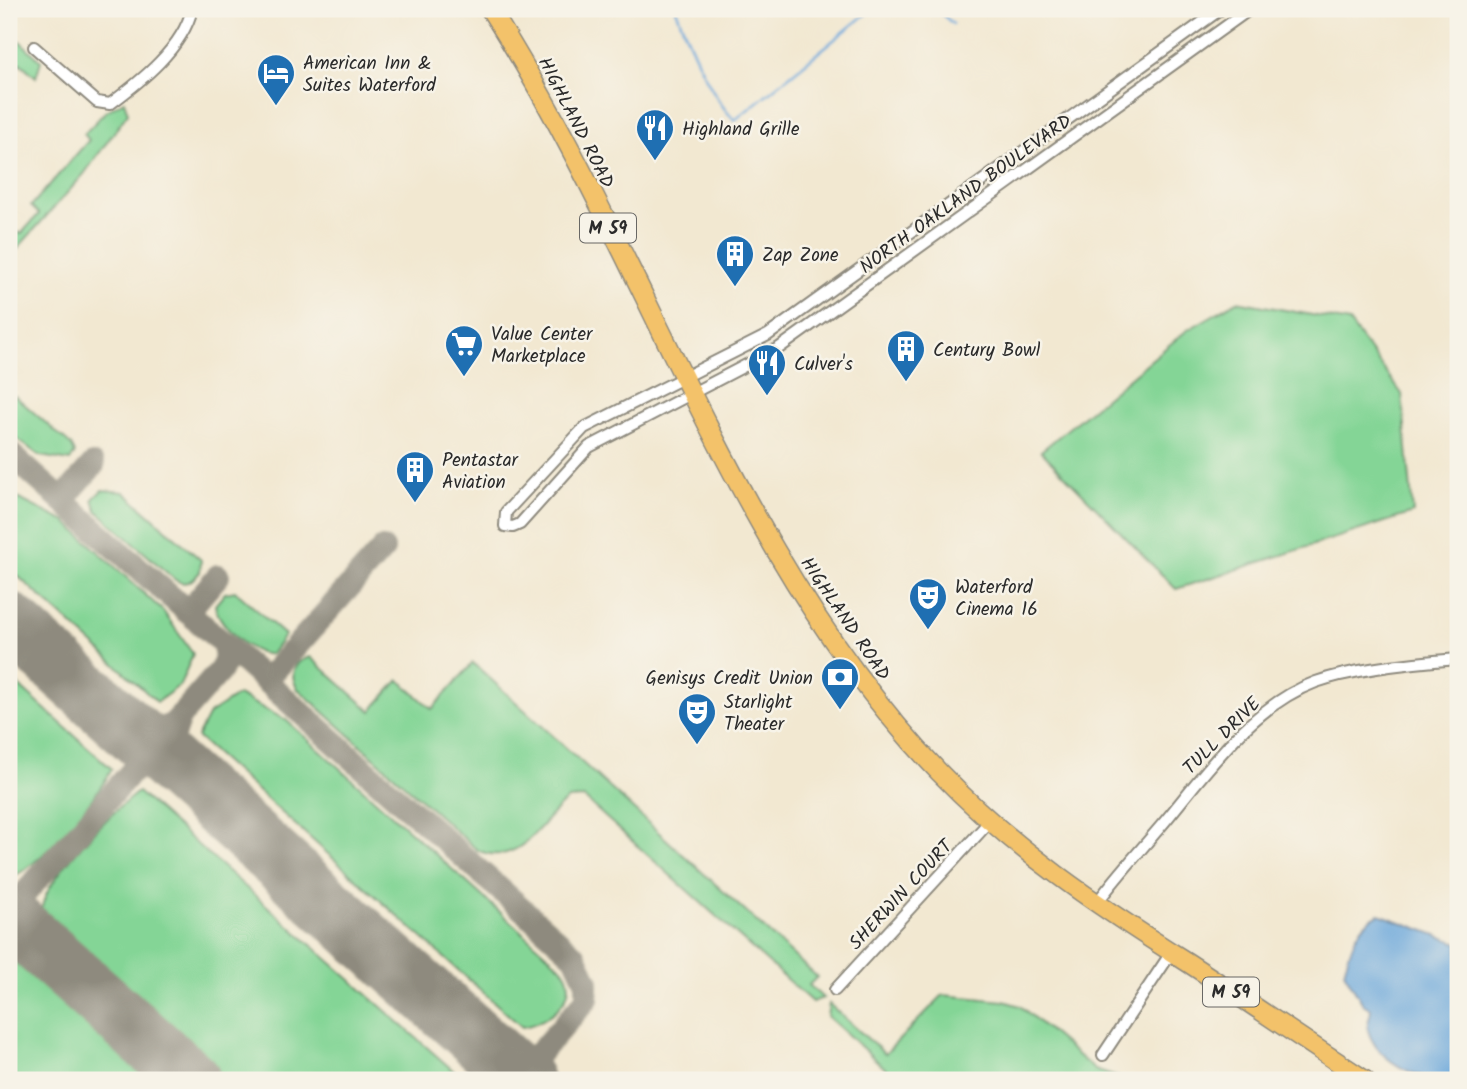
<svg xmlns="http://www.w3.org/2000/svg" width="1467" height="1089" font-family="Kalam,sans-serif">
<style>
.green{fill:#84d596;stroke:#588060;stroke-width:2}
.water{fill:#69a6da;stroke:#4a6882;stroke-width:2}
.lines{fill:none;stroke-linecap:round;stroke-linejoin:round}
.stream{stroke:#69a6da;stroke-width:2.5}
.taxiway{stroke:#8e8a7e;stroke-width:24}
.runway{stroke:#8e8a7e;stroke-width:60}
.minor-casing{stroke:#8e8a7e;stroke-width:14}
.trunk-casing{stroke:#8e8a7e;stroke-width:21}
.minor{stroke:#fff;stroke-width:10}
.trunk{stroke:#f3c26a;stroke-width:18}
.labels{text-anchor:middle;stroke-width:5;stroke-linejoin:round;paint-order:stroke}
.shield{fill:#f7f3e8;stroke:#686764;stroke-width:2}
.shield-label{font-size:18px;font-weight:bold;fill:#2b2b2b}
.poi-label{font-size:19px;fill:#2b2b2b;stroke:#f7f3e8;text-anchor:start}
.street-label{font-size:19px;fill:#2b2b2b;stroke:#f7f3e8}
</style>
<rect width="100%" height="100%" fill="#f7f3e8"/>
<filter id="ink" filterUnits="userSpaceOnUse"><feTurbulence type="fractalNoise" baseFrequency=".0143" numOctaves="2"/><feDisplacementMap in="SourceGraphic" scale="14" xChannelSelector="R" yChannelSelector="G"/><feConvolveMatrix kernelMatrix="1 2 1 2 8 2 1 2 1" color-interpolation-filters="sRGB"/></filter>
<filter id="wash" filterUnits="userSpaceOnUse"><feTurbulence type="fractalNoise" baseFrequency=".00686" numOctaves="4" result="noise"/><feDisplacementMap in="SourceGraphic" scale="28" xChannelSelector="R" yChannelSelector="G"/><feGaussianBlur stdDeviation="1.57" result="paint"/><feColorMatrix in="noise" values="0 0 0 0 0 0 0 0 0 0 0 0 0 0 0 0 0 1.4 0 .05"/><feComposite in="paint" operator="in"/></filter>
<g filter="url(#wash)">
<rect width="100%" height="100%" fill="#f2e8d1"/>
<g class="green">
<path d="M9,31L41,61L36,77L20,63L9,75Z"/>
<path d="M124,101L128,113L84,174L9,258V241L17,232L21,234L39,214L31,206L89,140L84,134L105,112Z"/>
<path d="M1237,301L1349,322L1402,394L1413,513L1176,589L1041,451L1186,331Z"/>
<path d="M15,396L71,445L75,453L70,461L40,456L9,433V403Z"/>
<path d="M102,490L124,492L201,560L200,572C192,581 186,587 174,579L97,511L93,499Z"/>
<path d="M13,496L66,522L163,611L193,654L180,685L157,702L9,568V498Z"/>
<path d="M235,591L285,635L271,654C251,657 217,623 215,605L225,593Z"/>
<path d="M310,657L371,711L399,680L432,709L473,663L817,977L809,985L823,998L812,1002L584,798L568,799C539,822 520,869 477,850L297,688C289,673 294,662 310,657Z"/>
<path d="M9,677L112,769C95,799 41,867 9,878Z"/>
<path d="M238,695L286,720L560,966C586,993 549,1023 522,1027L197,737L209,714Z"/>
<path d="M138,792L464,1080H220L48,928C45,921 41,915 42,907C47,877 113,810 138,792Z"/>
<path d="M9,947L160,1080H9Z"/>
<path d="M943,995L1004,1001L1020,1006L1095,1070L1125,1080H898L827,1016L829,1004L885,1054Z"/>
</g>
<path class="water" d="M1379,914L1458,943V1078C1428,1086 1376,1063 1368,1030C1366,1023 1371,1017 1371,1009L1363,1004L1344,972C1350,949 1356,925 1379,914Z"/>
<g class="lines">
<g class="stream">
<path d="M676,9C686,37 713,102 735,120L872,9"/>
<path d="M936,9L953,24"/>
</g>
<g class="taxiway">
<path d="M9,453L575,956L587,982V999L515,1080"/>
<path d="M62,500L93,465"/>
<path d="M187,612L218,576"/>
<path d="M266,680L383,549"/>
<path d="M178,721C169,742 170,756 181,776"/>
<path d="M123,724C142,731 157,733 175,723"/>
<path d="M9,904L20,899L219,672C227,661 227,655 222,642"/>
<path d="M20,928L17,911L20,899"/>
<path d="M496,1055L526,1061L539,1053"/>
</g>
<g class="runway">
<path d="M9,622L524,1080"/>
<path d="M9,918L191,1080"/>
</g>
</g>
</g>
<g filter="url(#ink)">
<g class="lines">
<defs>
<g id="minor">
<path d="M1221,9L768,335L584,428L506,512L505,526L513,527L520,524L589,447L779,348L1250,9"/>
<path d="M34,47L97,102L110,104C141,81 183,48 192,9"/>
<path d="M1096,904C1116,877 1139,852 1161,826C1204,775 1250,706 1316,682C1353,669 1419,662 1458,659"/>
<path d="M835,990L990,821"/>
<path d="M1103,1055L1171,953"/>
</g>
<path id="trunk" d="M490,9C649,258 732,556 939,772C1013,849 1098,906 1187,962C1247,1001 1305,1041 1365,1080"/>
</defs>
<use href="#minor" class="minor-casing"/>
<use href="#trunk" class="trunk-casing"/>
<use href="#minor" class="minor"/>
<use href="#trunk" class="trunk"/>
</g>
</g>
<defs>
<symbol id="hotel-pin" viewBox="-11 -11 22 30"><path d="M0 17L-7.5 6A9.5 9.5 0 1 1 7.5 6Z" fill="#1f6fb2" stroke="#f7f3e8"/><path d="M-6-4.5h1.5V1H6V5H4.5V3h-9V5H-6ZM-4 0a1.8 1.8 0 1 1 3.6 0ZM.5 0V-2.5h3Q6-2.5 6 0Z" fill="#fff"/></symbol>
<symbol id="restaurant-pin" viewBox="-11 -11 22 30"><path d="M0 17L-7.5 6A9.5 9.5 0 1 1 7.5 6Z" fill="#1f6fb2" stroke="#f7f3e8"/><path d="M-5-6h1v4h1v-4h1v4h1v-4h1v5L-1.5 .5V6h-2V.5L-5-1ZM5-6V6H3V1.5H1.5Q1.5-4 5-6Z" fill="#fff"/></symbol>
<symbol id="building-pin" viewBox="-11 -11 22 30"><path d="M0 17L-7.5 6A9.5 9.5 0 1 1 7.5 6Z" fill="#1f6fb2" stroke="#f7f3e8"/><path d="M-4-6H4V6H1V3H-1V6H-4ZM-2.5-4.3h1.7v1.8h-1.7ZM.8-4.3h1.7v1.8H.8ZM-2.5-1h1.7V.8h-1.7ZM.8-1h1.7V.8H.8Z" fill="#fff"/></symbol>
<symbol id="supermarket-pin" viewBox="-11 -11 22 30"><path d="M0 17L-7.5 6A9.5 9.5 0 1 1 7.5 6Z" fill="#1f6fb2" stroke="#f7f3e8"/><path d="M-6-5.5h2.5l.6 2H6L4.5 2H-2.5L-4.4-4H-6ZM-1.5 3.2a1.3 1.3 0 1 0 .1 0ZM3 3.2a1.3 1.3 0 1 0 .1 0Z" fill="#fff"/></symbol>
<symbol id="theatre-pin" viewBox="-11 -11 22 30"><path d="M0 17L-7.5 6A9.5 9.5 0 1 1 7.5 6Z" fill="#1f6fb2" stroke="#f7f3e8"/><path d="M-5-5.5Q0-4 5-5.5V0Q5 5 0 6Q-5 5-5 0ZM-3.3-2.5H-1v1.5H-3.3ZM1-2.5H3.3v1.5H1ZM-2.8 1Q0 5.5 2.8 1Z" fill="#fff"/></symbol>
<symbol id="bank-pin" viewBox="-11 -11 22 30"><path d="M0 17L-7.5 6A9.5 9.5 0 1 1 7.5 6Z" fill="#1f6fb2" stroke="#f7f3e8"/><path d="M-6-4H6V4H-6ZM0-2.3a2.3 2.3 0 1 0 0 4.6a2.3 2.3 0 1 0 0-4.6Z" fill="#fff"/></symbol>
</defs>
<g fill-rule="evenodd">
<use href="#hotel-pin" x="254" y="51" width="44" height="60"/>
<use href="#restaurant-pin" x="633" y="106" width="44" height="60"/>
<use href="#building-pin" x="713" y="232" width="44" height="60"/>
<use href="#supermarket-pin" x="442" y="322" width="44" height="60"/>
<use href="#building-pin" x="884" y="327" width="44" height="60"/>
<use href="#restaurant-pin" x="745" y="341" width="44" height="60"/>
<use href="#building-pin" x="393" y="448" width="44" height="60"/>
<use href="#theatre-pin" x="906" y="575" width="44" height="60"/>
<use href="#bank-pin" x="818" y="655" width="44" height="60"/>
<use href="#theatre-pin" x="675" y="690" width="44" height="60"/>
</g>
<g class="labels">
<g class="shield">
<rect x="580" y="213.5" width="56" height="29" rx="5"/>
<rect x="1203" y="977.5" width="56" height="29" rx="5"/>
</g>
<g class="shield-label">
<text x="608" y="234">M 59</text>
<text x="1231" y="998">M 59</text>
</g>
<g class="poi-label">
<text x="303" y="69">American Inn &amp;<tspan x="303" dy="22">Suites Waterford</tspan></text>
<text x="682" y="135">Highland Grille</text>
<text x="762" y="261">Zap Zone</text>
<text x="491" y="340">Value Center<tspan x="491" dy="22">Marketplace</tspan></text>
<text x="933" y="356">Century Bowl</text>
<text x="794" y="370">Culver's</text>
<text x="442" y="466">Pentastar<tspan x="442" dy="22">Aviation</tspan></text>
<text x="955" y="593">Waterford<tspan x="955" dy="22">Cinema 16</tspan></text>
<text x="813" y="684" text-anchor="end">Genisys Credit Union</text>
<text x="724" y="708">Starlight<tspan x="724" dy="22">Theater</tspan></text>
</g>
<g class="street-label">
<text transform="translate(577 122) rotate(63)" y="7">HIGHLAND ROAD</text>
<text transform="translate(965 193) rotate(-36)" y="7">NORTH OAKLAND BOULEVARD</text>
<text transform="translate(846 618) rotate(56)" y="7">HIGHLAND ROAD</text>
<text transform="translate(1221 735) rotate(-45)" y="7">TULL DRIVE</text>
<text transform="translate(900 894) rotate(-47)" y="7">SHERWIN COURT</text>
</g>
</g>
<rect width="1467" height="1089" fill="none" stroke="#f7f3e8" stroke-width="35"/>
</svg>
